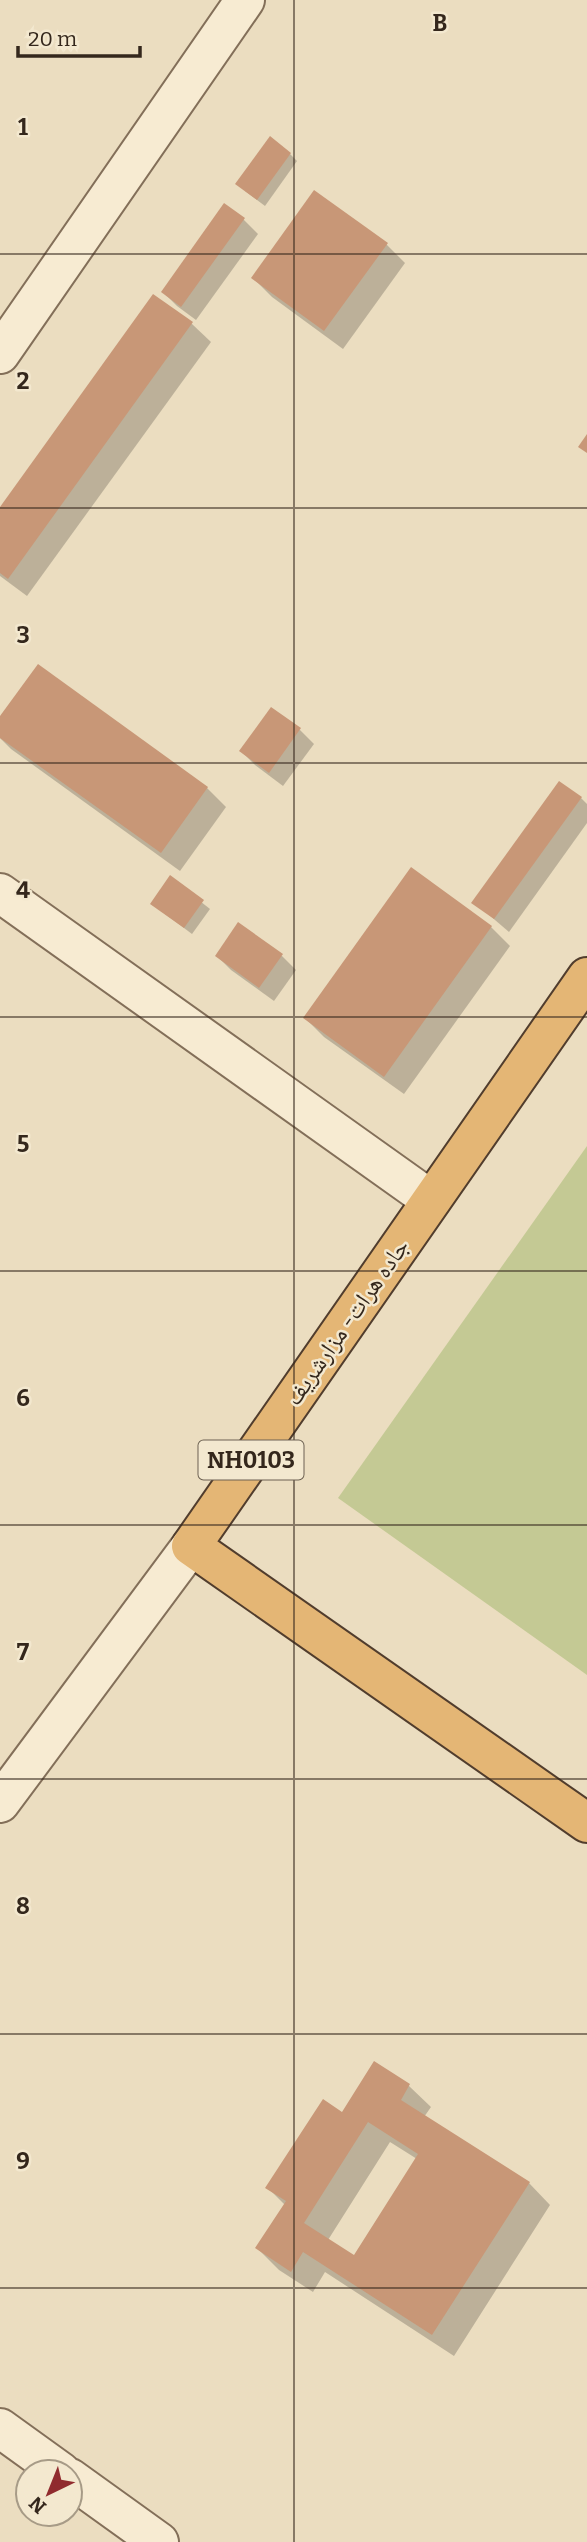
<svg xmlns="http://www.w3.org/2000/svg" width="587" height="2542" font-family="Bitter,'Noto Naskh Arabic',serif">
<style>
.green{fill:#c4c994}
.shadow{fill:#0003;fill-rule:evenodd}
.building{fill:#c89777;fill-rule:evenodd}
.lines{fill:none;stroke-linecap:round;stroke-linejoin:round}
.minor-casing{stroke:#836f59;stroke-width:42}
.tertiary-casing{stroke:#836f59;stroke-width:42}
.trunk-casing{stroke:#513d2d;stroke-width:42}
.minor{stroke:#f7ebd2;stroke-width:38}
.tertiary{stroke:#f7ebd2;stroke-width:38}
.trunk{stroke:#e4b675;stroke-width:38}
.grid{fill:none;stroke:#34271c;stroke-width:2;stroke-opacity:0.55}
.labels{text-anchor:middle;stroke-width:5;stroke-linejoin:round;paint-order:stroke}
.shield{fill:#f3e8cf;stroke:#6d6152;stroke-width:2}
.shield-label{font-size:23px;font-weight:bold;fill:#34271c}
.street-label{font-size:24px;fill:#34271c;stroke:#f3e8cf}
.grid-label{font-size:23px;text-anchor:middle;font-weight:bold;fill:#34271c;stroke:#f3e8cf;stroke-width:5;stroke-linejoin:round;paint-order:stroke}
</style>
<rect width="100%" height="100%" fill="#ebddc0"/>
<path class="green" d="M587,1146V1675L338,1498Z"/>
<g class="shadow">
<path d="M290,154L297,161L265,206L245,191Z"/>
<path d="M225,206L244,220L258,234L196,320L177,306L163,292Z"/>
<path d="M386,244L405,263L343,349L272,297L253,278Z"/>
<path d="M154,297L192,324L211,342L27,596L0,576V510Z"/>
<path d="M38,666L207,788L226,807L180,871L11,749L0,738V719Z"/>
<path d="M272,709L300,730L314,744L283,786L255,765L241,751Z"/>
<path d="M581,798L587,804V823L509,932L474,902Z"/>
<path d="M412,870L491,927L510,946L404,1094L324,1037L305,1018Z"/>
<path d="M171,878L210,909L192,934L152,904Z"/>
<path d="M217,956H282L296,970L274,1001L231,970Z"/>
<path d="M375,2064L409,2086L431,2107L424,2117L529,2183L550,2205L454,2356L325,2272L313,2292L279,2270L257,2248L285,2205L268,2188L343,2114ZM390,2142L417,2159L355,2257L328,2240Z"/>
</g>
<g class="building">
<path d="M270,136L291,153L257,200L235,184Z"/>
<path d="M314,190L388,243L324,331L251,278Z"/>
<path d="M224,203L245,218L181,307L161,292Z"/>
<path d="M153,294L193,322L8,579L0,573V507Z"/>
<path d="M587,434V453L578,447Z"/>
<path d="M38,664L208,787L161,853L0,738V716Z"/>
<path d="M271,707L301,728L269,773L239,751Z"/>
<path d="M559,781L582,797L494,919L471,903Z"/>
<path d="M411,867L492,926L384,1077L303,1018Z"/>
<path d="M170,875L204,900L184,928L150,904Z"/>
<path d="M238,922L283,954L259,988L215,956Z"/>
<path d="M374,2061L410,2084L401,2100L530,2182L432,2335L303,2252L291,2272L255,2248L286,2201L265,2188L323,2099L342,2112ZM368,2122L418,2154L354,2255L304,2223Z"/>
</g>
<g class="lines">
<defs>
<g id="minor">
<path d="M0,354L245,0"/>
<path d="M0,893L431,1200"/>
<path d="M0,2428L61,2472"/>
<path d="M70,2478L159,2542"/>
</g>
<path id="tertiary" d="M0,1803L191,1546"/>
<path id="trunk" d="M587,977L191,1546L587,1823"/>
</defs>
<use href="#minor" class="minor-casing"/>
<use href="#tertiary" class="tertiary-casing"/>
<use href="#trunk" class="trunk-casing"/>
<use href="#minor" class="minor"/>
<use href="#tertiary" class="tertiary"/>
<use href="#trunk" class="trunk"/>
</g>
<path class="grid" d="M294,0V2542M0,254H587M0,508H587M0,763H587M0,1017H587M0,1271H587M0,1525H587M0,1779H587M0,2034H587M0,2288H587"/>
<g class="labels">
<rect class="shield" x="198.5" y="1440.5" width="105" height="39" rx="5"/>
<g class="shield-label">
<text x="251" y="1468">NH0103</text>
</g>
<g class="street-label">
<text transform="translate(347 1322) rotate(-55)" y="8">جاده هرات- مزارشریف</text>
</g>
</g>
<g class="grid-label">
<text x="440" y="31">B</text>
<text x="23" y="135">1</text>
<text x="23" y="389">2</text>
<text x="23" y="643">3</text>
<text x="23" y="898">4</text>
<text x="23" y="1152">5</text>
<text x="23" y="1406">6</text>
<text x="23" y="1660">7</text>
<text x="23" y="1914">8</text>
<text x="23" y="2169">9</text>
</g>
<g transform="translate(49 2493) rotate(223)"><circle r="33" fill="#f3e8cf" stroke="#a79b87" stroke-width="2"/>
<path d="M0-5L12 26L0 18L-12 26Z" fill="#902b2e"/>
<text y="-10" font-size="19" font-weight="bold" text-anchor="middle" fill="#34271c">N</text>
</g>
<path d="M18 46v10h122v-10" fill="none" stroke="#34271c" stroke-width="3.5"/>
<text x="28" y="46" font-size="21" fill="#34271c" stroke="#f3e8cf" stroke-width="5" paint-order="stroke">20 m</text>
</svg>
